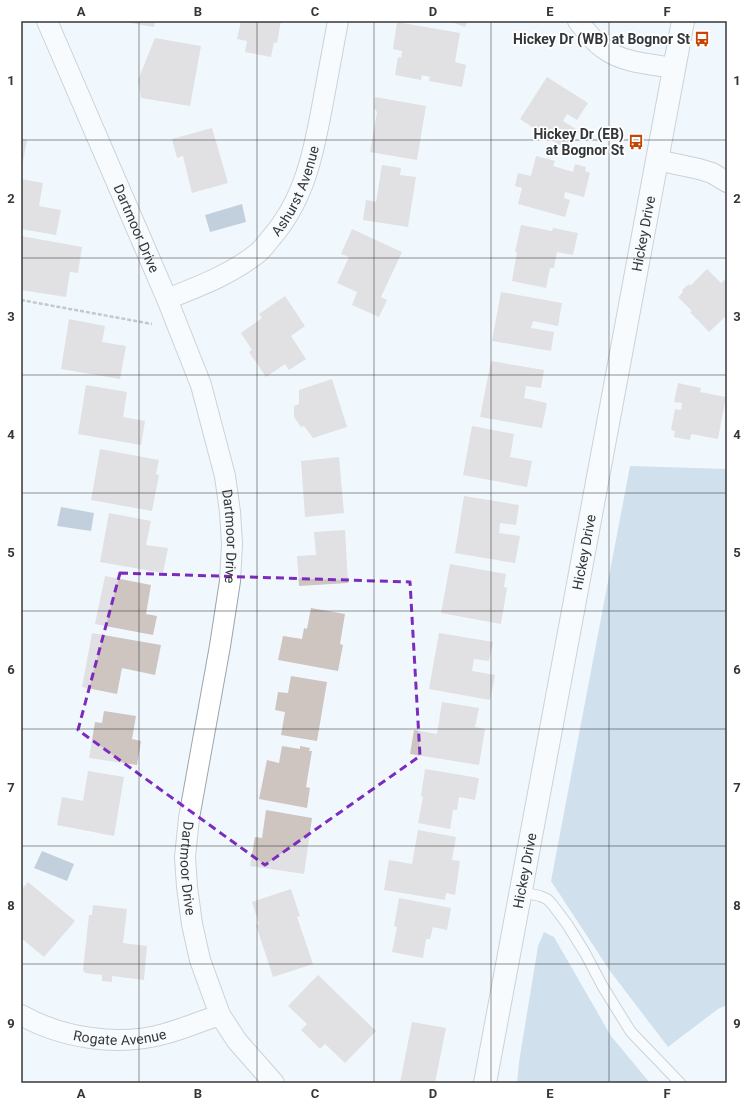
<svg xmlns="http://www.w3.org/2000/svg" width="748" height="1104" font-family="Roboto,sans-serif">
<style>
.forest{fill:#abc3d9}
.water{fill:#89a0b6}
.building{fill:#cec4c0}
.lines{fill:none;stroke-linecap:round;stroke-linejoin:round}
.lane-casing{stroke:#9da5ab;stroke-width:12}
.street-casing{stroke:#9da5ab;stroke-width:22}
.secondary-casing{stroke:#9da5ab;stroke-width:24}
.path{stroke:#8c9195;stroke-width:2.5;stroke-dasharray:4 2;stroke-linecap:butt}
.lane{stroke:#fff;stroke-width:10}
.street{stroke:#fff;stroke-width:20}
.secondary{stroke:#fff;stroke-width:22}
.marked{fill:none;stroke:#7b2cbf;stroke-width:3;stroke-dasharray:8 5;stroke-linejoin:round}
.grid{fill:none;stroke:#34373a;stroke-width:1;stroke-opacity:0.55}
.labels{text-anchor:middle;stroke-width:3.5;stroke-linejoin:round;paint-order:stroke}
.poi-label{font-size:14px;font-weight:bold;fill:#34373a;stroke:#fff;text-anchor:end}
.street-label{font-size:14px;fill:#34373a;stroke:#fff}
.neatline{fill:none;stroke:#34373a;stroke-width:1.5}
.grid-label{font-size:13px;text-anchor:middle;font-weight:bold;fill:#34373a}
</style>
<rect width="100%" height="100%" fill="#f1f8fd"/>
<g class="forest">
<path d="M630,466L727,469V1005L718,1009L668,1047L610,971L551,881Z"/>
<path d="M544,932L554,937L611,1036L650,1083H517L519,1062L538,946Z"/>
</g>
<g class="water">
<path d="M242,204L246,222L210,232L205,215Z"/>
<path d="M61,507L94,513L91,531L57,526Z"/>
<path d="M42,851L74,864L67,881L34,868Z"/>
</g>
<g class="building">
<path d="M119,21H155L154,27Z"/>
<path d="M241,21H281L277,43L274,42L271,57L245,52L247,41L237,39Z"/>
<path d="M449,21H468L465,27Z"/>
<path d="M397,22L460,33L455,62L466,65L462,87L429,81L430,77L422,75L421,80L395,75L398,57L401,58L402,51L393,49Z"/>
<path d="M155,38L201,46L190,106L141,98L138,80Z"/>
<path d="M547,77L588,103L577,120L567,114L563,121L579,131L567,150L520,119Z"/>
<path d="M375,97L426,106L417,160L370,152L377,112L374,108Z"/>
<path d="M212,128L228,183L192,193L183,156L177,158L172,139Z"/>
<path d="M21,139L27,140L22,167H21Z"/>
<path d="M536,156L555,161L553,166L573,172L575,164L586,167L585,171L590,173L584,197L565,192L564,198L570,200L565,217L518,204L522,188L515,186L518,173L531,176Z"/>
<path d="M382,165L401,168L400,175L416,177L408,227L363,220L366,200L376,202Z"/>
<path d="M21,179L43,183L39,206L61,210L56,235L21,229Z"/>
<path d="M521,225L552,231L553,228L578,233L573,255L557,252L554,268H550L546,288L512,281L517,252H515Z"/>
<path d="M352,229L402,252L381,297L387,300L379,317L352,305L357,292L337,283L349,257L341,254Z"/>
<path d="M21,236L82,247L78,273L70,272L66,297L21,290Z"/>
<path d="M707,269L721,283L727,278V315L709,332L690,312L692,311L678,297L683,292L682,290L689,284L690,286Z"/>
<path d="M501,292L562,303L558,326L533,321L531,328L554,332L551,351L492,341Z"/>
<path d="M285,296L305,326L291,336L306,359L289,370L285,364L266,377L249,352L252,350L241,333L262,318L259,314Z"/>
<path d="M69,319L105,326L102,342L126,346L120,379L61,369Z"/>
<path d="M491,361L544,370L541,388L526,386L524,398L547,403L542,428L480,417Z"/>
<path d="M332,379L347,427L313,438L304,426L301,427L294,417V406L299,404V390Z"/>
<path d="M678,383L701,388L700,392L726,397L718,439L691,434L690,440L674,437L675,431L671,430L675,409L681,410L682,403L674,402Z"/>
<path d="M86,385L127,392L123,417L145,421L141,445L78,434Z"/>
<path d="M472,426L514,434L510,457L532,461L527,487L463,475Z"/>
<path d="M100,449L159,460L156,474L159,475L152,511L91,500Z"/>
<path d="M339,457L344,513L305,517L301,461Z"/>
<path d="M464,496L519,505L516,525L500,523L499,533L520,536L515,563L455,553Z"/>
<path d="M109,513L151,521L146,545L168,548L163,573L100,562Z"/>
<path d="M345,530L348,583L299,586L297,556L316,555L314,532Z"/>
<path d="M450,564L506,574L504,587L507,588L501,624L441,613Z"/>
<path d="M105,576L151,585L146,614L157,616L153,635L95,624Z"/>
<path d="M311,608L345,614L340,644L343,645L338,671L278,660L283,636L302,639L304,628L307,629Z"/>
<path d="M92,633L161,645L155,675L122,668L117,694L82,687Z"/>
<path d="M439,633L493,642L489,661L474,659L472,671L495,675L490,700L429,689Z"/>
<path d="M291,676L327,682L317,741L281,735L285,712L275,710L278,692L288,693Z"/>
<path d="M442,702L479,708L475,727L485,729L479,765L410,754L414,730L437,734Z"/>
<path d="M104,711L136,716L132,739L141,741L137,765L89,758L95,722L102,723Z"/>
<path d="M282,746L300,749V746L310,748L309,751H312L306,787L310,788L307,808L259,799L267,760L279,763Z"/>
<path d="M425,769L479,778L475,800L459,797L457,810H453L450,829L418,823L423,797L421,796Z"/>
<path d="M88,771L124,777L114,836L57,825L62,797L83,801Z"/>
<path d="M266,810L312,818L304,874L250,866L255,837L262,838Z"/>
<path d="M418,830L456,837L452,860L460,861L455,895L446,893L445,900L384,890L389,860L412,864Z"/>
<path d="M28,882L75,921L44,957L21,938V925L23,923L21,921V890Z"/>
<path d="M291,889L300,916L297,917L313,964L273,977L256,925L259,924L252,902Z"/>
<path d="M399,898L451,908L447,930L433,927L430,939H426L423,958L392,952L397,927L394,926Z"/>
<path d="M93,905L127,909L123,943L147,946L144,980L112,976V982L102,981V975L85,973L83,970L89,915H92Z"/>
<path d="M318,975L376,1031L345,1063L325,1044L320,1049L301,1030L307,1024L288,1006Z"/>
<path d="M412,1022L446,1028L435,1083H400Z"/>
</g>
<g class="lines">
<defs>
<path id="lane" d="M521,892L540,896L547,899L552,904L567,924L585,953L603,987L631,1032L680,1083"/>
<g id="street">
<path id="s1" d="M47,21L167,299L201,385L225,476L230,512L232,544L230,581L220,646L189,818L185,857L187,887L192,924L200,960L220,1015L237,1041L274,1083"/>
<path d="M578,21C586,31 593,41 603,48C622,63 651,64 674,68"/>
<path d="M657,160L699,169L712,173L727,182"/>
<path id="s2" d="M167,299C200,286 232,274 259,252C263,248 267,243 271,238C305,199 314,151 323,102C328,75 333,48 338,21"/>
<path id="s3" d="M21,1015C62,1038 118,1047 164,1034C183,1029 201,1021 220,1015"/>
</g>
<g id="secondary">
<path id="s4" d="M485,1083L683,21"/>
</g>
</defs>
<use href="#lane" class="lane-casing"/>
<use href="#street" class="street-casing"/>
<use href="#secondary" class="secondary-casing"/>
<path class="path" d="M21,300L152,324"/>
<use href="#lane" class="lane"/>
<use href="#street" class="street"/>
<use href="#secondary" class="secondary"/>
</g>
<path d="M0 0H748V1104H0ZM120,573L410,582L420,756L265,865L78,730Z" fill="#f1f8fd" fill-opacity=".55" fill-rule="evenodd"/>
<path class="marked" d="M120,573L410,582L420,756L265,865L78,730Z"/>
<path class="grid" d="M139,21V1083M257,21V1083M374,21V1083M491,21V1083M609,21V1083M21,140H727M21,258H727M21,375H727M21,493H727M21,611H727M21,729H727M21,846H727M21,964H727"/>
<defs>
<symbol id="bus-bare" viewBox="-9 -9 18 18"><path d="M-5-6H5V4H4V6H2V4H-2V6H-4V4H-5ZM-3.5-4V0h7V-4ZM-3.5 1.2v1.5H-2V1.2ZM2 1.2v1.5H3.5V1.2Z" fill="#c94400" stroke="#fff" stroke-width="2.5" paint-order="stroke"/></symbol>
</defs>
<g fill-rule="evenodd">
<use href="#bus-bare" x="691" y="28" width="22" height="22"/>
<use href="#bus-bare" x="625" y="131" width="22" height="22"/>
</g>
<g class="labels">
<g class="poi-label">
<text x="690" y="44">Hickey Dr (WB) at Bognor St</text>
<text x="624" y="139">Hickey Dr (EB)<tspan x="624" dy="16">at Bognor St</tspan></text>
</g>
<g class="street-label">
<text dy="5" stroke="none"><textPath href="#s2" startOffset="176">Ashurst Avenue</textPath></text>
<text dy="5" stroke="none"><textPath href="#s1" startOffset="226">Dartmoor Drive</textPath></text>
<text dy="5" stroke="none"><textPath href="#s4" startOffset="864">Hickey Drive</textPath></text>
<text dy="5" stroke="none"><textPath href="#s1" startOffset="550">Dartmoor Drive</textPath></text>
<text dy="5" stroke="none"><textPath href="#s4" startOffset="540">Hickey Drive</textPath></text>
<text dy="5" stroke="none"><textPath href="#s1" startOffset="886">Dartmoor Drive</textPath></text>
<text dy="5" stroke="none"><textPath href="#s4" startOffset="216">Hickey Drive</textPath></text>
<text dy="5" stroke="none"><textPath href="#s3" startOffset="103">Rogate Avenue</textPath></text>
</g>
</g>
<rect width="748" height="1104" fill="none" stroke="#ffffff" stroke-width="44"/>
<rect x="22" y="22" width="704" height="1060" class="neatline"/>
<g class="grid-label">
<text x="81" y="16">A</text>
<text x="198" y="16">B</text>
<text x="315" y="16">C</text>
<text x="433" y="16">D</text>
<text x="550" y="16">E</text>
<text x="667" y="16">F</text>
<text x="11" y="85">1</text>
<text x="737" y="85">1</text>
<text x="11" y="203">2</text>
<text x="737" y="203">2</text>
<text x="11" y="321">3</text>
<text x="737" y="321">3</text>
<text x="11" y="439">4</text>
<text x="737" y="439">4</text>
<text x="11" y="557">5</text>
<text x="737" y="557">5</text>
<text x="11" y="674">6</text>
<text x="737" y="674">6</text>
<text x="11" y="792">7</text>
<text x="737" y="792">7</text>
<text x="11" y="910">8</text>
<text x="737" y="910">8</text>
<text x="11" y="1028">9</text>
<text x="737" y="1028">9</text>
<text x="81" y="1098">A</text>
<text x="198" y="1098">B</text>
<text x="315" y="1098">C</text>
<text x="433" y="1098">D</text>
<text x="550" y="1098">E</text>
<text x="667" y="1098">F</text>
</g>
</svg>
